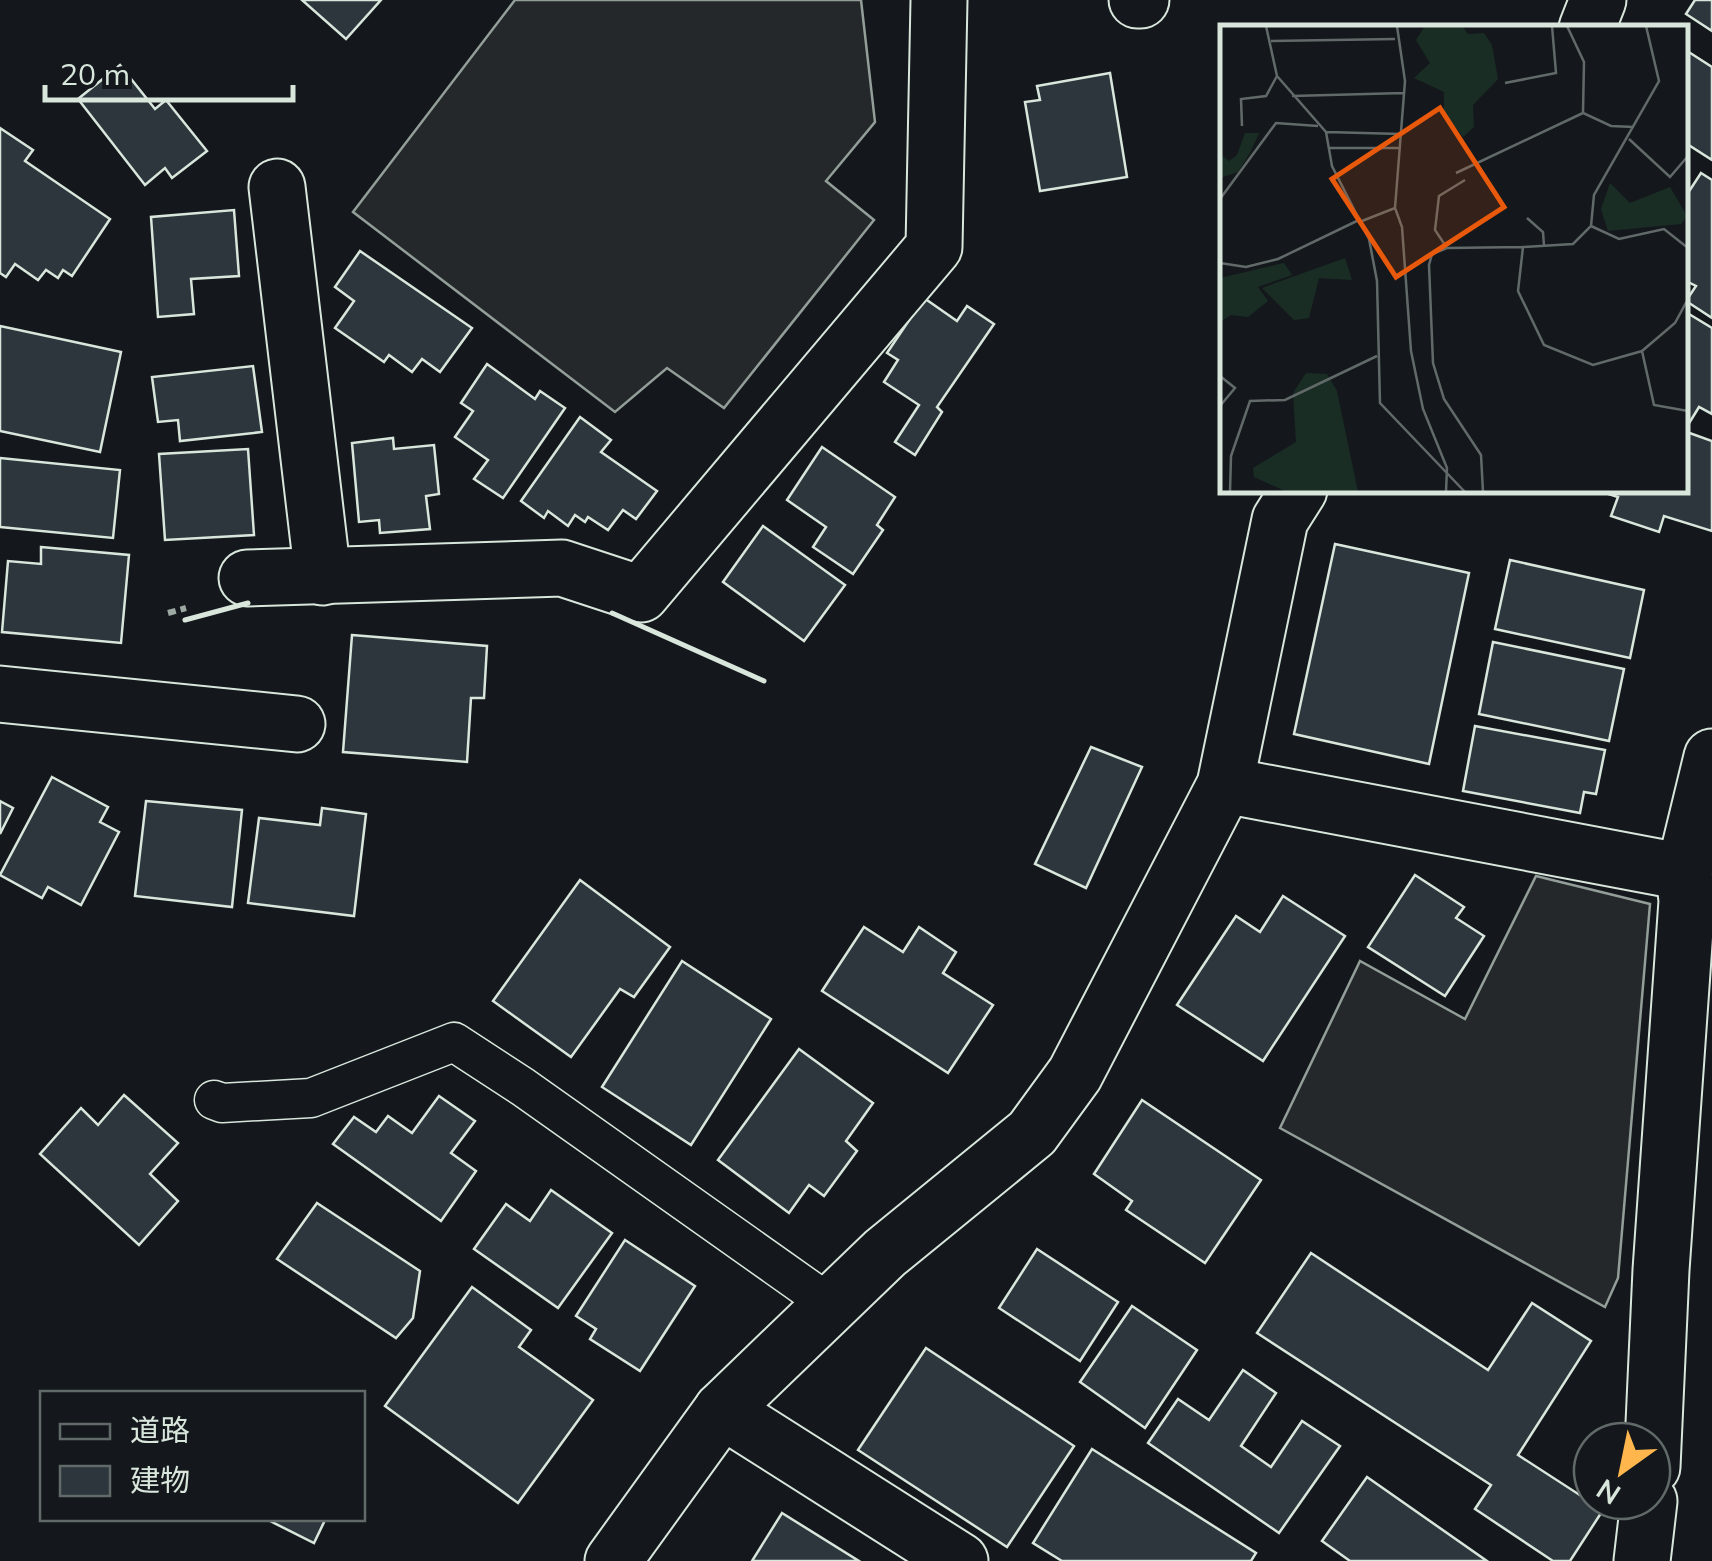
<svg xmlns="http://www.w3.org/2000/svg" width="1712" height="1561" font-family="Mulish,'Noto Sans JP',sans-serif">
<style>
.parking{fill:#24282b;stroke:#939e99;stroke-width:2.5}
.building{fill:#2c363c;stroke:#d8e6dc;stroke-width:2.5}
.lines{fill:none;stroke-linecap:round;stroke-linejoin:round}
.service-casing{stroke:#d8e6dc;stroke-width:41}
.minor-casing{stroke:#d8e6dc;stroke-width:59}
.path{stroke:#9da8a2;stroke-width:6;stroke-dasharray:8 5;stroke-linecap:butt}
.service{stroke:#14181c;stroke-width:38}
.minor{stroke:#14181c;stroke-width:55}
.wall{stroke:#d8e6dc;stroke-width:5}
.inset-road{fill:none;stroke:#626a69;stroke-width:2.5}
.view{fill:#e8590c;fill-opacity:0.15;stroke:#e8590c;stroke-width:5}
.inset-edge{fill:none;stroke:#d8e6dc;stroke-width:5}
</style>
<rect width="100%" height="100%" fill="#14181c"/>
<g class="parking">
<path d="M515,0H861L875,122L826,181L874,220L724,408L667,368L615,412L353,212Z"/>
<path d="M1536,876L1650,904L1618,1278L1605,1307L1280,1128L1360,961L1465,1019Z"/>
</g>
<g class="building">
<path d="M302,0H381L346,39Z"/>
<path d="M1695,0H1712V31L1686,14Z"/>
<path d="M1684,49L1712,67V160L1684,142Z"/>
<path d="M120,65L155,109L166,100L207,151L172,178L165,168L145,185L78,99Z"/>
<path d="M1110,73L1127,177L1040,191L1025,102L1040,100L1037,86Z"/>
<path d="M0,128L33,150L25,161L110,219L72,276L63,270L58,278L46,270L38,280L15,264L6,277L0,273Z"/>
<path d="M1701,173L1712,180V318L1686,301L1696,286L1684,280V199Z"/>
<path d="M234,210L239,276L191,279L194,314L158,317L151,217Z"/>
<path d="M360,251L472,328L440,372L422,359L412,372L389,355L384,362L335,328L354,301L335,287Z"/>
<path d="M924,298L957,321L967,306L994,324L937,407L942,412L915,455L895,442L919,405L884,382L898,360L887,353Z"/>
<path d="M1684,311L1712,328V414L1699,407L1688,425L1684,422Z"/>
<path d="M0,326L121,352L100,452L0,431Z"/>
<path d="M487,364L535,399L540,391L565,408L503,498L474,479L488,460L455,437L473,411L461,403Z"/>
<path d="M253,366L262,432L180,441L178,420L158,422L152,377Z"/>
<path d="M580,417L611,440L601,452L657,491L636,519L623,510L608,530L588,517L585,522L575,515L568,526L548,511L544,518L521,501Z"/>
<path d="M1684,431L1712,441V531L1664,516L1659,532L1611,516L1618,497L1596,490H1684Z"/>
<path d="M393,438L394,449L434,445L439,494L426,496L430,529L380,533L379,520L359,522L352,443Z"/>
<path d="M822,447L895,497L877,525L883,530L853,574L813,547L826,527L787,500Z"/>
<path d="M248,449L254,535L165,540L159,454Z"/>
<path d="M0,458L120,470L113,538L0,527Z"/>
<path d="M763,526L845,585L804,641L723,582Z"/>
<path d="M1335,544L1469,573L1429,764L1294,734Z"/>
<path d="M41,547L129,555L121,643L2,632L8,561L41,564Z"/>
<path d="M1510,560L1644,590L1630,658L1495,629Z"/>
<path d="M352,635L487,646L484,698H471L467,762L343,752Z"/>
<path d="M1493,642L1624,669L1609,741L1479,714Z"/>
<path d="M1475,726L1605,750L1596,794L1584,792L1580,813L1463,791Z"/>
<path d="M1091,747L1142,767L1086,888L1035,864Z"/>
<path d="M52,777L108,807L100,822L119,832L81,905L48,887L42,898L0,875Z"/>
<path d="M0,801L13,808L0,834Z"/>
<path d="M146,801L242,810L232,907L135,896Z"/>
<path d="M322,808L366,814L354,916L248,903L259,818L320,825Z"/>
<path d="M1415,875L1464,907L1456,918L1484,936L1445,996L1368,947Z"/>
<path d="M580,880L670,947L634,997L620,989L571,1057L493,1001Z"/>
<path d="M1283,896L1345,936L1263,1061L1177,1005L1236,916L1260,932Z"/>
<path d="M864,927L903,952L919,927L956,952L943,973L993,1005L948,1073L822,991Z"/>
<path d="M682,961L771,1019L691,1145L602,1087Z"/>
<path d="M799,1049L873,1103L846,1141L857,1151L824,1196L809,1185L789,1213L718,1160Z"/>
<path d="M124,1095L178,1143L150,1174L178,1201L139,1245L40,1154L81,1108L98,1125Z"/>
<path d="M439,1096L475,1121L451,1153L476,1171L441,1221L333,1144L354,1117L376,1132L388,1116L412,1133Z"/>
<path d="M1142,1100L1261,1180L1205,1263L1126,1210L1132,1201L1094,1174Z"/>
<path d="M551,1190L612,1233L558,1308L474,1249L506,1204L530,1221Z"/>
<path d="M317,1203L420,1271L413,1318L396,1338L277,1259Z"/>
<path d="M625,1240L695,1286L640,1371L590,1339L596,1329L576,1316Z"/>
<path d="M1037,1249L1118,1302L1080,1361L999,1308Z"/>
<path d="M1311,1253L1488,1370L1532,1303L1591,1341L1518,1455L1603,1510L1570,1561H1553L1475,1509L1491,1485L1257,1333Z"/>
<path d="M472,1287L531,1330L519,1347L593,1400L518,1503L385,1406Z"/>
<path d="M1132,1306L1197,1350L1145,1428L1080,1382Z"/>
<path d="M926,1348L1074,1446L1007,1547L858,1450Z"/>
<path d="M1243,1370L1276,1393L1241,1446L1271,1467L1302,1421L1340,1446L1279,1533L1148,1443L1178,1399L1209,1420Z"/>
<path d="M1092,1449L1256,1553L1251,1561H1062L1033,1543Z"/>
<path d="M1367,1477L1487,1561H1350L1322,1541Z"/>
<path d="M782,1513L859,1561H752Z"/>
<path d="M264,1518H326L314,1543Z"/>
</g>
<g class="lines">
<defs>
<path id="service" d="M214,1100L222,1103L311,1098L454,1042L523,1087L831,1305"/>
<g id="minor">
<path d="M1137,0H1141"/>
<path d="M1587,28L1598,0"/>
<path d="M277,187L323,577"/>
<path d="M247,578L562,568L641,594L934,247L939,0"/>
<path d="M0,694L297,724"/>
<path d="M1225,785L1684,872"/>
<path d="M722,1410L960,1561"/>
<path d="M1652,1467L1661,1270L1687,901L1684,872L1712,757"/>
<path d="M613,1561L722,1410L885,1253L1032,1133L1075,1074L1225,785L1280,520L1299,490"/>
<path d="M1642,1561L1649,1501"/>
</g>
</defs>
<use href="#service" class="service-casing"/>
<use href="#minor" class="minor-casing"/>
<path class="path" d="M168,613L186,608"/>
<use href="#service" class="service"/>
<use href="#minor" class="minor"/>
<g class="wall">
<path d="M612,613L764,681"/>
<path d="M185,620L248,603"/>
</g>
</g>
<g transform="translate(1220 25)">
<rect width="468" height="468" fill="#14181c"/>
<path d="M205,1H242L248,9L264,8L272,20L278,54L253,80L254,102L243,112L224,88V67L194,53L210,38L196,15ZM25,108H39L31,126L18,147L0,153V129L9,136L17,130ZM390,158L410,178L450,162L467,191L461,199L388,206L381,184ZM125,233L132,255L99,253L89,293L74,295L42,263ZM64,238L72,250L38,262L48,276L28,292L11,290L0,297V253ZM86,348L107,349L117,366L138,467H67L34,452L33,443L76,417L73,368Z" fill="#1a2d24"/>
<path class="inset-road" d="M46,1L57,51L106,107L112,141L149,214L157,256L160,378L245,467M177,1L185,56L175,183L182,202L191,326L203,384L227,443L226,467M347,1L364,37L363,88L391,101L414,102M426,1L439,56L374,170L371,201L353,219L303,222L298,266L324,320L373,340L422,326L455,298L468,274M51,16L175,14M285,58L336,48L332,1M72,71L184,68M22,101L21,74L46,71L57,51M106,107L181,109M409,114L450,152L468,131M109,123H181M236,148L363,88M0,174L56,98L98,101M307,193L323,207L324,221M142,196L175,183M371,201L399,214L444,204L468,223M227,223L215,205L219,171L245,155M0,238L26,242L58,234L141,194M422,326L434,380L468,386M0,351L15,363L0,381M10,467L11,431L30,376L65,375L157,331M263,467L261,430L224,374L213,338L209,240L212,229L227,223L303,222"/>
<path class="view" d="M220,83L284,182L176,252L112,154Z"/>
<rect width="468" height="468" class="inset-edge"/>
</g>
<rect x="40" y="1391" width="325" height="130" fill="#14181c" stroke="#626a69" stroke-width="2.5"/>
<rect x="60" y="1424" width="50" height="15" fill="#14181c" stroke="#626a69" stroke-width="2.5"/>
<text x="130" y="1441" font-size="30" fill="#d8e6dc">道路</text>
<rect x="60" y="1466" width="50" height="30" fill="#2c363c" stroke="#626a69" stroke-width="2.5"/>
<text x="130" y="1491" font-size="30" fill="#d8e6dc">建物</text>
<g transform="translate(1622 1471) rotate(213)"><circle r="48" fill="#14181c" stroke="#626a69" stroke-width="2.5"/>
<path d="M0-8L18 38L0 25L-18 38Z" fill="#ffb74d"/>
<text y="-15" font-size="28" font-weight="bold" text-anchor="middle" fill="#d8e6dc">N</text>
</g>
<path d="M45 85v15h248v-15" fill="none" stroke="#d8e6dc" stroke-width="5"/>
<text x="60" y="85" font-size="30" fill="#d8e6dc" stroke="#14181c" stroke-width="8" paint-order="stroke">20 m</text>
</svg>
